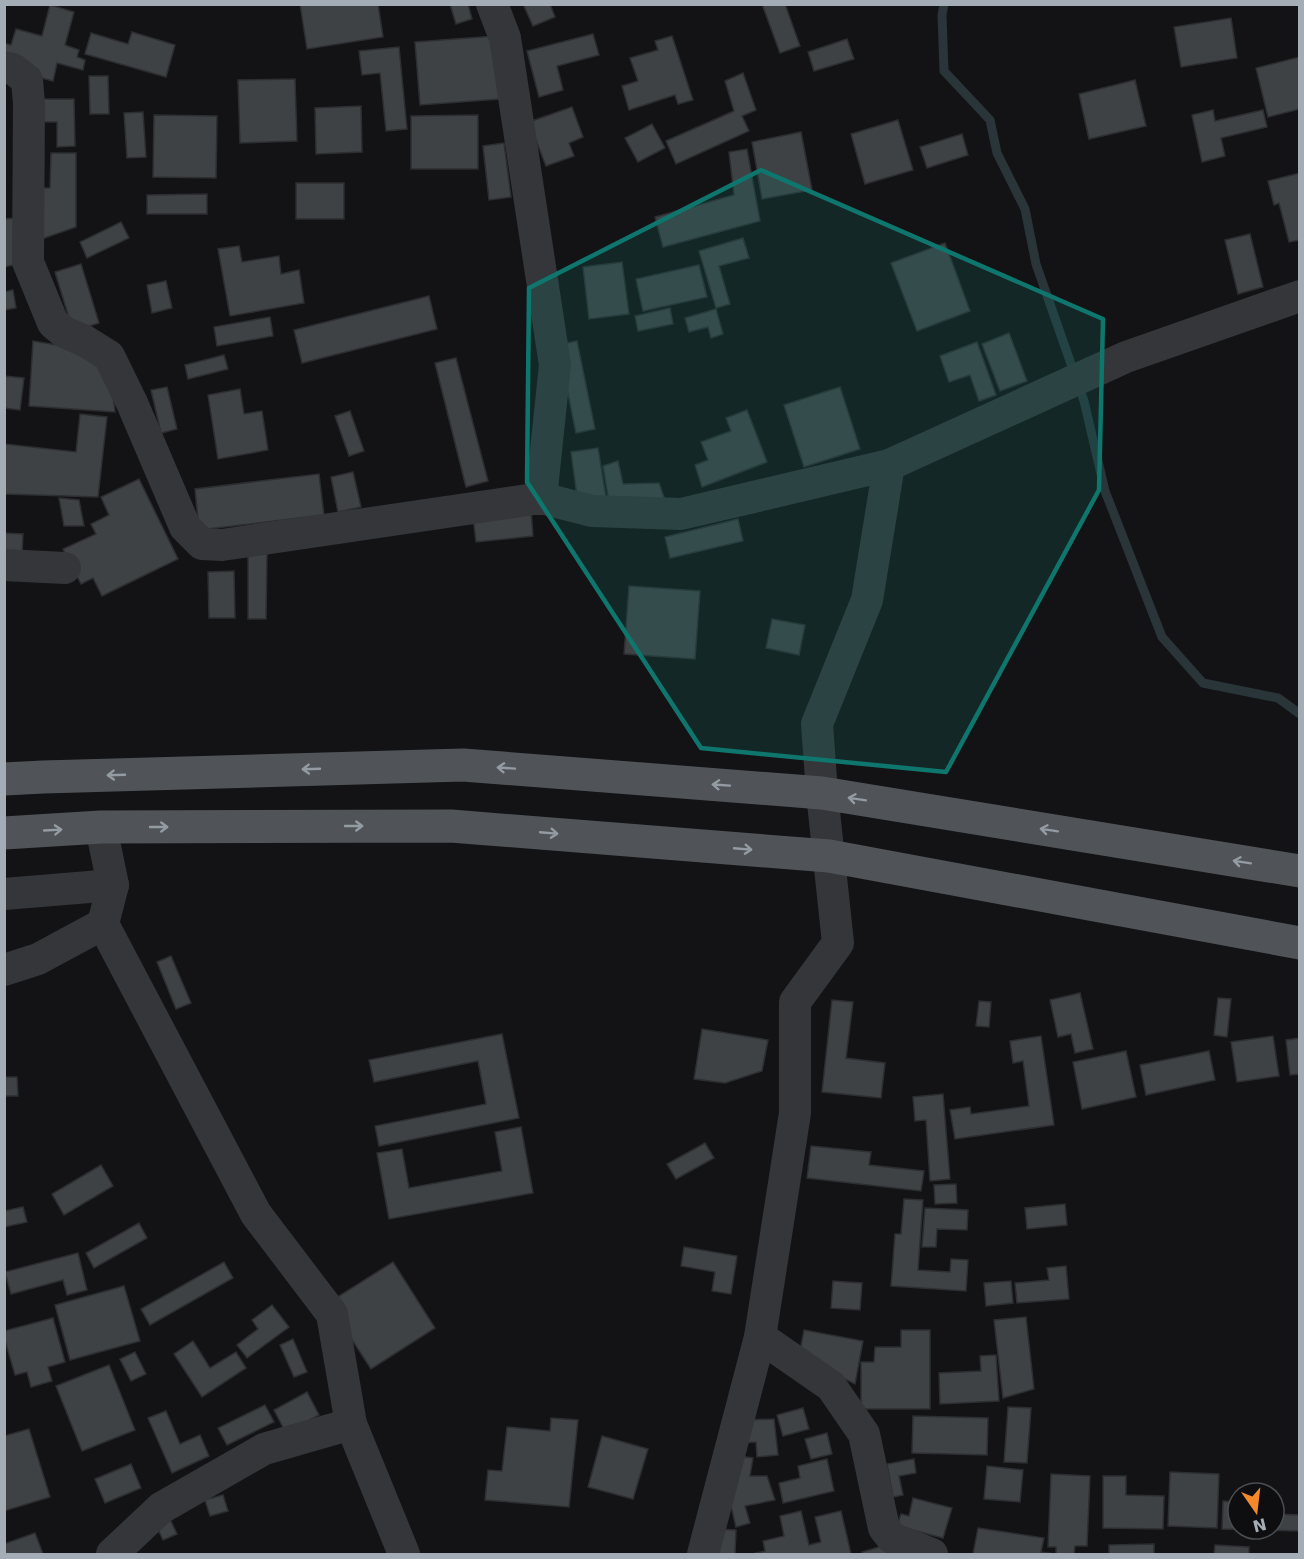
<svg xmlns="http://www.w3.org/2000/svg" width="1304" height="1559" font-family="'DejaVu Sans',sans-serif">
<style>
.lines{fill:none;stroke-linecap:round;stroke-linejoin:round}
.stream{stroke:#293539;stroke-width:9}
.building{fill:#3f4245;stroke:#2d2e31;stroke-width:1.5}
.minor{stroke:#34363a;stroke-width:32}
.major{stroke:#505459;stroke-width:33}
.oneway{stroke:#939ba3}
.marked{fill:#0f766e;fill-opacity:0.2;stroke:#0f766e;stroke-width:4.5;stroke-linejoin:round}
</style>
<rect width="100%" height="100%" fill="#131315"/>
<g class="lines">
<path class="stream" d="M944,4L942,15L944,71L990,120L997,153L1025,209L1036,264L1084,401L1105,491L1162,637L1203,683L1278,698L1300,714"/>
</g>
<g class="building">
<path d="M300,4H378L383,37L307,49Z"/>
<path d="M450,4H468L472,19L456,24Z"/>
<path d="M523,4H550L555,17L533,26Z"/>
<path d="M762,4H785L800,46L780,53Z"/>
<path d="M50,5L74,12L65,45L79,50L77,57L85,60L83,70L57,63L53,81L38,77L4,61V43L11,45L16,29L42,36Z"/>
<path d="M1231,18L1237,58L1181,67L1174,27Z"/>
<path d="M132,32L175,45L166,77L85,54L91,33L128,44Z"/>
<path d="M593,34L599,55L557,66L563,90L539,97L527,51Z"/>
<path d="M495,36L500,99L420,105L415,42Z"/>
<path d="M672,36L693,100L678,104L675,95L629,110L622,86L638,81L630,58L658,50L655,41Z"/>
<path d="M847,39L854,59L814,71L808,52Z"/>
<path d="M399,47L407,129L386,131L380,73L362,75L359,51Z"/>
<path d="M1300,57V109L1268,117L1256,68Z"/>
<path d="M743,73L756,110L742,116L749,131L676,164L666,141L734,111L725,81Z"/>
<path d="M89,76H108L109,114H90Z"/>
<path d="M295,79L297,141L240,143L238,80Z"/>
<path d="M1135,80L1146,126L1089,139L1079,94Z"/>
<path d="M43,99H74L75,146L57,147V122H43Z"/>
<path d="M361,106L362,152L316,154L315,108Z"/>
<path d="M572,107L583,137L569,143L574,156L546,166L529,122Z"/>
<path d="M1213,110L1215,121L1263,110L1267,127L1221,138L1225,156L1202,162L1192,115Z"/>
<path d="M143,112L146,157L127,158L124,113Z"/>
<path d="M154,115L217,116L216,178L153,177Z"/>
<path d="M478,115V169H411V116Z"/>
<path d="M898,120L913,170L865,184L851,134Z"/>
<path d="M652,124L665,148L638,162L625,138Z"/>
<path d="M801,132L812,190L762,199L752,142Z"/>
<path d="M962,134L968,155L927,168L920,147Z"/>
<path d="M504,143L511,197L489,200L483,146Z"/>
<path d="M747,149L760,221L663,247L655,217L734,195L729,152Z"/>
<path d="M51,153H76V227L36,241V188H50Z"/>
<path d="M1300,173V240L1289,242L1279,203L1274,205L1268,181Z"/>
<rect x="296" y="183" width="48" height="36"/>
<path d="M207,194V214H147V195Z"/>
<path d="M15,218L18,264L4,267V219Z"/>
<path d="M121,222L129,238L87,258L80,242Z"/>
<path d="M1250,234L1263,287L1238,294L1225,240Z"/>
<path d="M743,238L749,258L719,266L730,304L716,308L699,251Z"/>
<path d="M945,243L970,311L917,331L891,263Z"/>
<path d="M239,246L242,262L279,256L281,274L299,270L304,303L230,316L218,249Z"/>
<path d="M622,262L629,314L589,319L583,267Z"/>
<path d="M81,264L99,323L73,331L55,272Z"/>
<path d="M699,265L707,297L643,311L636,279Z"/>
<path d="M166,281L172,308L152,313L147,285Z"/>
<path d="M13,290L16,308L4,310V292Z"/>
<path d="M429,296L437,329L302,363L294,330Z"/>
<path d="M670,308L673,324L638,331L635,316Z"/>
<path d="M716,309L723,334L711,338L708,327L689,332L685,318Z"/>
<path d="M270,317L273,336L217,346L214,327Z"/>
<path d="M1009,333L1027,381L1000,391L982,344Z"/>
<path d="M33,341L75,348L110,371L115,412L29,406Z"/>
<path d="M577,341L595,429L576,433L558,345Z"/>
<path d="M977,342L996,395L979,401L970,375L949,382L940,356Z"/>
<path d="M224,355L228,369L188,379L185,365Z"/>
<path d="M456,358L488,481L466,487L435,363Z"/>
<path d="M4,376L24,378L20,410L4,408Z"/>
<path d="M167,387L177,429L161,433L151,390Z"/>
<path d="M840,387L860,449L804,467L784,405Z"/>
<path d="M240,389L244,414L262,411L268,450L218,459L208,395Z"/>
<path d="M747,410L767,462L702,487L695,465L708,460L701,442L731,431L726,418Z"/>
<path d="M350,411L364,451L349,456L335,416Z"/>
<path d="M80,414L107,417L98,497L4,494L5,444L76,452Z"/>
<path d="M598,448L606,498L578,503L571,452Z"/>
<path d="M618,461L623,484L659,483L666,503L609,502L603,466Z"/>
<path d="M353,472L361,507L338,512L331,477Z"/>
<path d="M319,474L324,515L199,530L195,489Z"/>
<path d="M139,479L178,559L102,596L93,578L81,584L63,549L96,534L91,524L109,515L101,497Z"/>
<path d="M59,498L79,500L84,526H64Z"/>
<path d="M531,511L533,536L476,542L473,517Z"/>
<path d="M738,519L743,541L670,558L665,537Z"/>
<path d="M4,533L23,534L22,555L4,554Z"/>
<path d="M248,554H267L266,619H248Z"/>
<path d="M234,571L235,618H209L208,572Z"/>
<path d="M629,586L700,591L695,659L624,654Z"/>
<path d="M772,619L805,625L799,655L766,648Z"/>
<path d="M171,956L191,1003L176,1009L157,962Z"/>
<path d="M1080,993L1093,1049L1075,1053L1071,1034L1058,1037L1050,1000Z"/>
<path d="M1218,998L1231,999L1227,1037L1214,1035Z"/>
<path d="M832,1000L853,1002L846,1058L885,1063L881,1098L822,1092Z"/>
<path d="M979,1001L991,1002L989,1027L976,1026Z"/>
<path d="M702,1029L768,1040L762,1071L725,1083L694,1079Z"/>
<path d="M502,1034L519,1118L379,1146L375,1126L486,1104L478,1061L374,1082L369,1060Z"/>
<path d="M1041,1036L1054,1125L955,1139L950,1110L970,1107L971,1114L1029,1106L1023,1061L1013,1063L1010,1041Z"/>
<path d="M1273,1036L1279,1076L1237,1082L1231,1042Z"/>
<path d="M1300,1038V1074L1290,1075L1286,1040Z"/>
<path d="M1126,1051L1136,1097L1082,1109L1073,1062Z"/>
<path d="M1209,1051L1215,1080L1146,1095L1140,1065Z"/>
<path d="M4,1077H17L18,1096H4Z"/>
<path d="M943,1094L950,1179L930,1181L926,1120L915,1121L913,1097Z"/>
<path d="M521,1127L533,1193L389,1219L377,1153L402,1149L409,1188L502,1171L495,1132Z"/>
<path d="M705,1143L714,1158L676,1179L667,1164Z"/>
<path d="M811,1146L871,1152L869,1165L924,1171L921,1191L807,1178Z"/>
<path d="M101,1165L113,1186L64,1215L52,1194Z"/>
<path d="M956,1184L957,1203L935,1204L934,1185Z"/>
<path d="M904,1199L923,1200L918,1270L950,1272L951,1259L968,1260L966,1291L891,1286L895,1234H901Z"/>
<path d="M1065,1204L1067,1225L1027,1229L1025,1208Z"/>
<path d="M23,1207L27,1222L4,1227V1211Z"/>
<path d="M925,1208L968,1210L967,1230L937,1229L936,1247H922Z"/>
<path d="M139,1223L147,1238L94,1268L86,1253Z"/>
<path d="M684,1247L737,1256L731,1294L712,1291L715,1272L681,1266Z"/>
<path d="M78,1253L87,1290L67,1295L63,1280L11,1294L5,1272Z"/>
<path d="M224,1262L233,1278L150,1325L141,1309Z"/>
<path d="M393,1262L435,1328L371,1369L328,1303Z"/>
<path d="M1066,1266L1069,1299L1017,1303L1015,1283L1049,1280L1047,1268Z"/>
<path d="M833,1281L862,1283L860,1310L831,1308Z"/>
<path d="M1011,1281L1013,1303L986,1306L984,1283Z"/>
<path d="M124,1286L140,1341L70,1360L55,1305Z"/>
<path d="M272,1305L289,1327L247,1358L237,1345L258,1329L252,1320Z"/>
<path d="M1026,1317L1034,1389L1003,1398L994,1320Z"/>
<path d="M53,1318L65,1362L48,1367L52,1381L31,1387L27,1372L15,1375L4,1337V1331Z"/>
<path d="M804,1330L863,1341L855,1384L799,1356Z"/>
<path d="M901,1330H930V1409H861V1362H874L875,1347H901Z"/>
<path d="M293,1339L307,1372L294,1377L280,1345Z"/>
<path d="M193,1341L210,1368L236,1352L246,1368L202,1397L174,1354Z"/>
<path d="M135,1352L146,1374L131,1381L120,1359Z"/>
<path d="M996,1355L999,1401L940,1404L939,1373L981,1371L980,1356Z"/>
<path d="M109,1365L135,1430L82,1451L56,1386Z"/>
<path d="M307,1392L319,1415L286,1433L274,1410Z"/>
<path d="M265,1405L274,1422L227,1445L218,1428Z"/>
<path d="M1008,1407L1031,1408L1027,1463L1004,1462Z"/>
<path d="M803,1408L809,1429L783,1436L777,1415Z"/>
<path d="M166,1411L180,1444L200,1435L209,1456L172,1473L148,1418Z"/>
<path d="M913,1416L988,1418L987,1455L912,1453Z"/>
<path d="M551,1418L578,1420L569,1507L485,1500L488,1470L502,1471L507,1427L550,1431Z"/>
<path d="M774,1419L778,1455L757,1457L756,1442L739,1443L744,1420Z"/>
<path d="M29,1429L50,1497L4,1511V1436Z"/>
<path d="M827,1433L832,1454L811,1459L805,1439Z"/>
<path d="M602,1436L648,1449L633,1499L588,1487Z"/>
<path d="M739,1456L753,1458L750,1476H767L775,1500L745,1506L750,1523L736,1527L731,1506Z"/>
<path d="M827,1459L834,1491L783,1503L779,1483L800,1478L798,1466Z"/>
<path d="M914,1459L916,1473L899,1476L903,1495L893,1497L887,1464Z"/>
<path d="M131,1464L141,1488L105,1503L95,1479Z"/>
<path d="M987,1466L1023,1470L1020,1502L984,1499Z"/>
<path d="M1170,1472L1219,1474L1217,1528L1168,1526Z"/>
<path d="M1051,1474L1090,1476L1087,1546H1075L1074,1554H1056V1547H1048Z"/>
<path d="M1103,1476H1126V1495L1164,1496L1163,1529L1103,1528Z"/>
<path d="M223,1495L228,1511L210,1516L205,1500Z"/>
<path d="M913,1498L952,1508L943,1538L897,1526L901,1514L909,1516Z"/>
<path d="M1223,1501L1238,1502V1529H1274V1514L1300,1515V1531L1222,1529Z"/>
<path d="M801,1511L809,1545L821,1542L815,1517L841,1511L851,1554H752L765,1551L763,1541L784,1536L780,1516Z"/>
<path d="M169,1517L177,1534L163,1540L155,1523Z"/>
<path d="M978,1528L1044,1538L1041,1552L1054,1554H973Z"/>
<path d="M716,1529L736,1530L735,1554H714Z"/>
<path d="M35,1533L43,1554H4V1544Z"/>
<path d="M1154,1544V1554H1109V1545Z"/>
<path d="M886,1545L888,1554H862V1552Z"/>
<path d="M1215,1545L1249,1547V1554H1214Z"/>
</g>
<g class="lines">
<g class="minor">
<path d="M492,4L505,38L555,365L541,498"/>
<path d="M4,67L13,69L27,80L29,104L28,262L53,323L64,332L85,341L109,356L132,403L185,527L202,544L222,545L541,498L592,511L681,514L889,465L1126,357L1300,296"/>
<path d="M4,565L65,568"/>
<path d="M4,894L113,885"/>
<path d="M103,924L256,1214L332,1314L351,1424L404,1554"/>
<path d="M4,970L38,959L103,924L113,885L101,827"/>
<path d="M760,1337L831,1386L864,1434L884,1528L892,1538L932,1554"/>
<path d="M112,1554L161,1508L264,1449L351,1424"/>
<path d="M703,1554L760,1337L795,1113V1002L838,943L822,793L817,724L867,600L889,465"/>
</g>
<g class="major">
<path d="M4,779L43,777L463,765L822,793L1300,871"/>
<path d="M4,833L101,827L451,826L829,856L1300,943"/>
</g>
</g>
<defs><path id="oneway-shaft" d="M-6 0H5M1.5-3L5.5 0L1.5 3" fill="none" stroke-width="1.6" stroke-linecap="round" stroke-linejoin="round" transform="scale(1.5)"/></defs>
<g class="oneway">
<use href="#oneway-shaft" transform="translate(506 768) rotate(-176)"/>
<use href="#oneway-shaft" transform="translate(311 769) rotate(178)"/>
<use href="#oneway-shaft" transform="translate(116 775) rotate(178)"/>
<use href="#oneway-shaft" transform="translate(721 785) rotate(-176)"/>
<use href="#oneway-shaft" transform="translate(857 799) rotate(-171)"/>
<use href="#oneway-shaft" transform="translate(354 826)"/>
<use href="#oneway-shaft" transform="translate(159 827)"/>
<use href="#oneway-shaft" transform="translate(53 830) rotate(-3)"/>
<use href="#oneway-shaft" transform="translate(1049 830) rotate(-171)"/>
<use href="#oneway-shaft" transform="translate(549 833) rotate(5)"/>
<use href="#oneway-shaft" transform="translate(743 849) rotate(5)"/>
<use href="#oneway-shaft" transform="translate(1242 862) rotate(-171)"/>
</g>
<path class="marked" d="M761,170L1103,319L1099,490L946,772L701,748L527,482L529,288Z"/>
<rect width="1304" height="1559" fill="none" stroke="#a4adb6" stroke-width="12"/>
<g transform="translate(1256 1511) rotate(166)"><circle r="28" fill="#0e0e10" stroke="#4a4e52" stroke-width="1.5"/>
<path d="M0-4.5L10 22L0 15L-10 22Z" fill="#f4892c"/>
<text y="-9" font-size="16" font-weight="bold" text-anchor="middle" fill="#a4adb6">N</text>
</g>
</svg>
